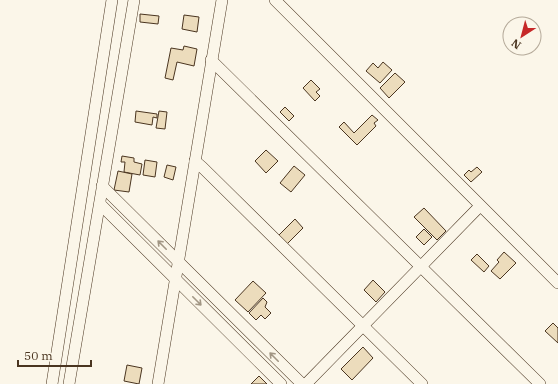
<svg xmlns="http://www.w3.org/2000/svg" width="558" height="384" font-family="'IBM Plex Serif',serif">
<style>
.building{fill:#ecdcbc;stroke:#4a3520}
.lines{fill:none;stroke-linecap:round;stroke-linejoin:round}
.minor-casing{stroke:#4a3520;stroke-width:12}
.minor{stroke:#fbf6e9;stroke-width:11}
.oneway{stroke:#a29684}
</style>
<rect width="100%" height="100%" fill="#fbf6e9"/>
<g class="building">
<path d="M140,14L159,16L158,24L140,22Z"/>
<path d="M184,15L199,17L197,32L182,29Z"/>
<path d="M184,46L197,49L194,66L177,62L173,80L165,78L171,48L183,50Z"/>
<path d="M383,62L392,70L380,83L366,71L373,63L378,68Z"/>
<path d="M395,73L405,82L389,98L380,88Z"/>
<path d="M311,80L320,89L316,92L320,96L315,101L303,88Z"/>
<path d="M285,107L294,116L289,121L280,112Z"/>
<path d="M136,111L157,114V118L153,117L152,125L135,122Z"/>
<path d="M159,111L167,112L165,129L156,128Z"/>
<path d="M372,115L378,120L374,123L376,126L357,145L339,127L344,122L354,133Z"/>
<path d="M266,150L278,161L266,173L255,161Z"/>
<path d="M122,156L134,158V162L142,164L140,175L124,172L125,162H121Z"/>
<path d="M145,160L157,162L155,177L143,175Z"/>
<path d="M167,165L176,167L173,180L164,177Z"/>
<path d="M294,166L305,175L291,192L280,183Z"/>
<path d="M477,167L482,172L471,182L464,175L469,170L471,172Z"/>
<path d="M118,171L132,174L129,192L114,190Z"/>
<path d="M424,208L446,231L437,240L414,217Z"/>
<path d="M295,219L303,228L286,245L277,237Z"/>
<path d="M424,229L432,237L424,245L416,237Z"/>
<path d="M504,252L516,263L500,279L491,271L499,262L497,260Z"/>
<path d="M477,254L489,266L484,272L471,260Z"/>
<path d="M373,280L385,292L376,302L364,290Z"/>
<path d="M253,281L266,293L248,312L235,300Z"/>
<path d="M263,298L267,302L265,307L271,313L265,319L261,315L256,320L249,313Z"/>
<path d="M553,323L558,328V343L545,331Z"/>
<path d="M363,347L373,358L352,380L341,369Z"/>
<path d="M127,365L142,368L139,384L124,381Z"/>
<path d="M259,376L267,384H251Z"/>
</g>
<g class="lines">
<defs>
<g id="minor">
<path d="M275,0L558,283"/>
<path d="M211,60L540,384"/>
<path d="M195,161L202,167L422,384"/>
<path d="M102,186L302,384"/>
<path d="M100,204L281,384"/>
<path d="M52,384L112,0"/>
<path d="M69,384L134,0"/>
<path d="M158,384L222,0"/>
<path d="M306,384L480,206"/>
</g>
</defs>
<use href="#minor" class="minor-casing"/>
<use href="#minor" class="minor"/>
</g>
<defs><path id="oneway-shaft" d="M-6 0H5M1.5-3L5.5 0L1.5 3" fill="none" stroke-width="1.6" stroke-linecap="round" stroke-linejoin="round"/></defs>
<g class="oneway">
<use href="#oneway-shaft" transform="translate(162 245) rotate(-135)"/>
<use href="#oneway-shaft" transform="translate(197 301) rotate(45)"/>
<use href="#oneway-shaft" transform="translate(274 357) rotate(-135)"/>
</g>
<g transform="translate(522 36) rotate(216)"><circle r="19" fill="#fbf6e9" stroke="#b4a999"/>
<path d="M0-3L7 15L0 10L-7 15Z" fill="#c62828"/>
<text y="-6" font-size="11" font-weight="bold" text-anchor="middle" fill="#4a3520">N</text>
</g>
<path d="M18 360v6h73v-6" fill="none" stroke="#4a3520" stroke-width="2"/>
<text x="24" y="360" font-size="12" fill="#4a3520" stroke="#fbf6e9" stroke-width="3" paint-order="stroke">50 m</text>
</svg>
